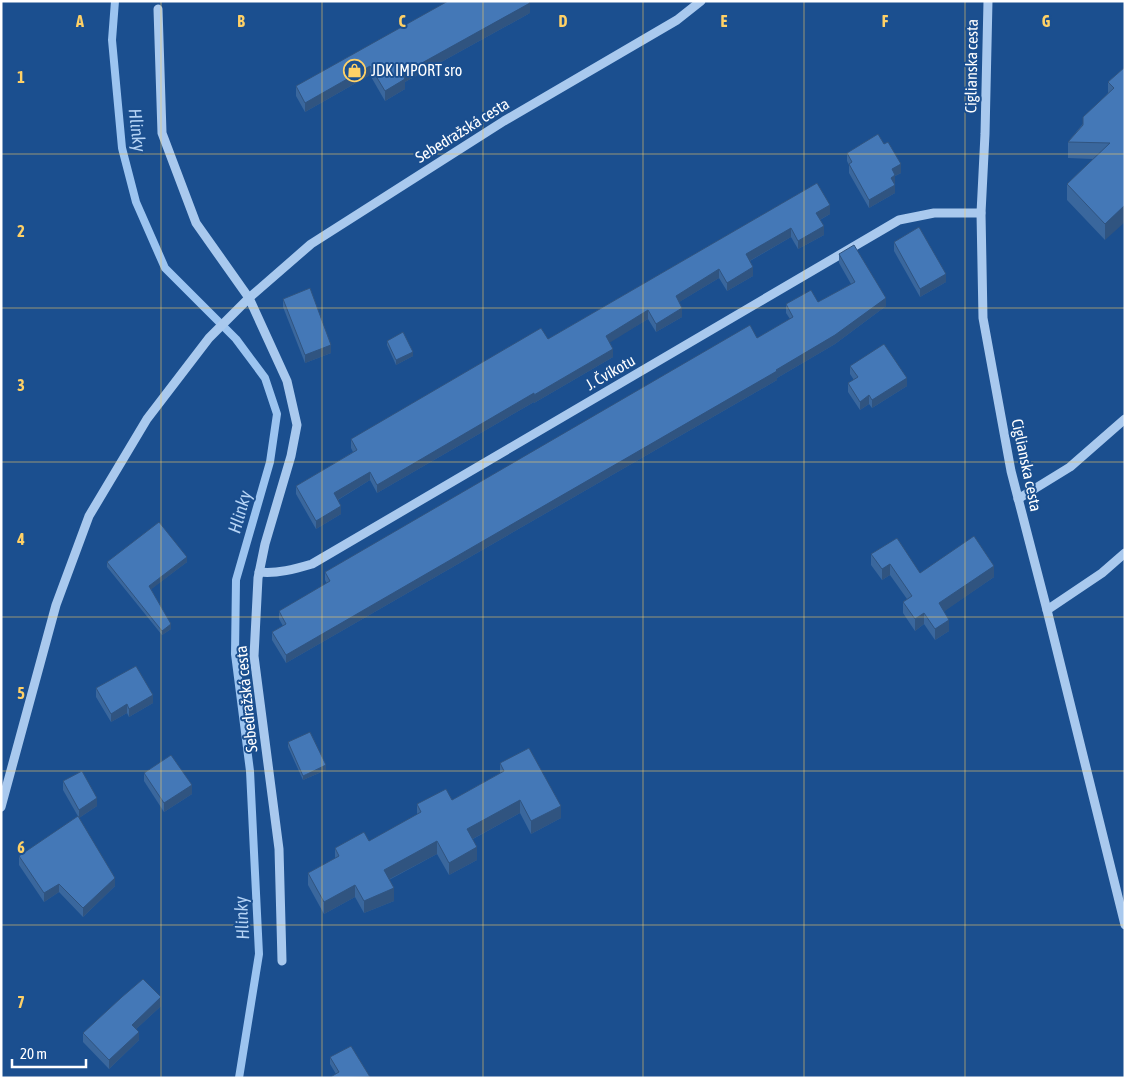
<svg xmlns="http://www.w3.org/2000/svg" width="1126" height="1079" font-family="'Asap Condensed',sans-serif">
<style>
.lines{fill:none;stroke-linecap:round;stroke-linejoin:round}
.stream{stroke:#9cc4f0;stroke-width:8}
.minor{stroke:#a9c9ee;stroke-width:9}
.wall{fill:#3a679d}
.shaded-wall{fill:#305480}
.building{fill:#4478b7;stroke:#305480}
.grid{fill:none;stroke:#ffd166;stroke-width:1;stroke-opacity:0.55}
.labels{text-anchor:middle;stroke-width:4;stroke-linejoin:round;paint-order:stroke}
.street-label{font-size:16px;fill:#fff;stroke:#1b4f8f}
.poi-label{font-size:16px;fill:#fff;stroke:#1b4f8f;text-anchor:start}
.water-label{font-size:18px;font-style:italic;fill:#b5d3f5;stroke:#1b4f8f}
.grid-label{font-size:16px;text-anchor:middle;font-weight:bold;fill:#ffd166;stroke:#1b4f8f;stroke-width:4;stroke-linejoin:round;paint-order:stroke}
</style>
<rect width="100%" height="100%" fill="#1b4f8f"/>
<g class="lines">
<path class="stream" d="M115,1L112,40L122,148L136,202L165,268L236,339L265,378L277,414L270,462L236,580L235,654L250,771L259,954L239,1078"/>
<g class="minor">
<path d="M988,1L985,134L981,213L983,318L1011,471L1047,610L1125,925"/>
<path d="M158,9L162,133L196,223L249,298L287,381L297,425L291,456L265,544L258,578L254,656L279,849L282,961"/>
<path d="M1018,499L1070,467L1125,419"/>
<path d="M259,572C277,574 295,569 312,564L899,220L934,213H981"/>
<path d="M1047,610L1102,573L1125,553"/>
<path d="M1,807L56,605L89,516L147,419L209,338L249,298L311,244L504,121L677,20L701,1"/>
</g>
</g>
<g class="wall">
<path d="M530,13L405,82V89L385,101L370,75L305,112L296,96V86Z"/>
<path d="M1125,67L1105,240L1067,200V184L1093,159L1068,158V142L1108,93V82Z"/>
<path d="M847,153L901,173L895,176V183L894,184L895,193L869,208L849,173V165L847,161Z"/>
<path d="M817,183L830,214L820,220L824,235L798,249L791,237L750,261L753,276L727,291L719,278L679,302L682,317L656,332L648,319L609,342L613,357L534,403V402L377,493L370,480L338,500L341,514L316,529L296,494V486L353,452L351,448V439L548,339Z"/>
<path d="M894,242L946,282L920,297L894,251Z"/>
<path d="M839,254L886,306L835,344L777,378V380L286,663L272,640V632L283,626L279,619V611L327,584L325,580V572L757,338L790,319L786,313V304L818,302L851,284L839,263Z"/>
<path d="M283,299L331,353L305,363L283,307Z"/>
<path d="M387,341L413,356L396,365L387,345Z"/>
<path d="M850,366L907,386L872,408L869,404L860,410L848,392V383L854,380L850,374Z"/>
<path d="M871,554L920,573L994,577L944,611L949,631L935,640L924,624L915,631L903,613V602L907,599L890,575L882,580L871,565Z"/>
<path d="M107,562H187L151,589L171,629L162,635L107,567Z"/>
<path d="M96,688L153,703L129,717L127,713L111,722L96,697Z"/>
<path d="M288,742L326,770L303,780L288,747Z"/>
<path d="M500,763L561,818L531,834L520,813L473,839L477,860L449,875L437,854L389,880L394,901L364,913L355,897L324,914L308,885V873L335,859V848L369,841L417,815V804L452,800L500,773Z"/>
<path d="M144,773L192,794L164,812L144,781Z"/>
<path d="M63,781L97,806L79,818L63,790Z"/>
<path d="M19,856L115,886L83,917L59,892L44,902L19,865Z"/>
<path d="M161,1006L136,1029L139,1040L109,1069L83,1042V1033Z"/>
<path d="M330,1057L370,1078L336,1074L330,1064Z"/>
</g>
<g class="shaded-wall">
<path d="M530,3V13L405,82V89L385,101V91L402,74Z"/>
<path d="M370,66V75L305,112V103Z"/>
<path d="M901,164V173L895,176V183L891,186V178L892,169Z"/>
<path d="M895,185V193L869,208V200Z"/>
<path d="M830,205V214L816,222V213Z"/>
<path d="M1125,205V222L1105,240V224Z"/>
<path d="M824,226V235L798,249V241Z"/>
<path d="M791,228V237L746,263V254Z"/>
<path d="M753,267V276L727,291V283Z"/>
<path d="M719,269V278L676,304V296Z"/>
<path d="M946,274V282L920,297V289Z"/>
<path d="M886,298V306L835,344L777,378V380L286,663V655L776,370Z"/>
<path d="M682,308V317L656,332V324Z"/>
<path d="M648,310V319L606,345V336Z"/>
<path d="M331,345V353L305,363V355Z"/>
<path d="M613,349V357L534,403V395Z"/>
<path d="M413,352V356L396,365V360Z"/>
<path d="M907,378V386L872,408V400Z"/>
<path d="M534,393V402L377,493V485Z"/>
<path d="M869,395V404L860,410V402Z"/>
<path d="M370,472V480L334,502V493Z"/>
<path d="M341,506V514L316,529V521Z"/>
<path d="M187,557V562L149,591V586Z"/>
<path d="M890,564V575L882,580V569Z"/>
<path d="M994,566V577L939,615V603Z"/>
<path d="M924,613V624L915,631V619Z"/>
<path d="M949,620V631L935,640V629Z"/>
<path d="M171,624V629L162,635V631Z"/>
<path d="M153,695V703L129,717V709Z"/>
<path d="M127,704V713L111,722V714Z"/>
<path d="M326,765V770L303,780V776Z"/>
<path d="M192,785V794L164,812V803Z"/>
<path d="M97,798V806L79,818V810Z"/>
<path d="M520,800V813L467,842V829Z"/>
<path d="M561,806V818L531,834V821Z"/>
<path d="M437,841V854L384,882V870Z"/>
<path d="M477,847V860L449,875V863Z"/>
<path d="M115,878V886L83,917V908Z"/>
<path d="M59,884V892L44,902V893Z"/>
<path d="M355,885V897L324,914V902Z"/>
<path d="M394,888V901L364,913V901Z"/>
<path d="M161,997V1006L132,1033V1025Z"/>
<path d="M139,1032V1040L109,1069V1060Z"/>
</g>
<g class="building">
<path d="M448,1H529L530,3L402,74L405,79L385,91L370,66L305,103L296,86Z"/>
<path d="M1125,67V205L1105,224L1067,184L1110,143L1068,142L1083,125V117L1114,88L1108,82Z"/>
<path d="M878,134L884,144L888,142L901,164L892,169L895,175L891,178L895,185L869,200L849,164L852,162L847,153Z"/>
<path d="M817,183L830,205L816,213L824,226L798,241L791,228L746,254L753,267L727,283L719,269L676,296L682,308L656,324L648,310L606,336L613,349L534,395V393L377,485L370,472L334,493L341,506L316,521L296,486L357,450L351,439L541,328L548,339Z"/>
<path d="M919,227L946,274L920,289L894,242Z"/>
<path d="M854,245L886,298L835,335L776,370L777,371L286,655L272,632L286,624L279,611L330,581L325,572L750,325L757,338L793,317L786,304L811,290L818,302L855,282L839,254Z"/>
<path d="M310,288L331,345L305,355L283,299Z"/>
<path d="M403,332L413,352L396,360L387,341Z"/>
<path d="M884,344L907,378L872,400L869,395L860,402L848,383L858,377L850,366Z"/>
<path d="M159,522L187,557L149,586L171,624L162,631L107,562Z"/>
<path d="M974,536L994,566L939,603L949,620L935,629L924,613L915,619L903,602L912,596L890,564L882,569L871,554L897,538L920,573Z"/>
<path d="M136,666L153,695L129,709L127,704L111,714L96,688Z"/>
<path d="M310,732L326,765L303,776L288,742Z"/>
<path d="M529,748L561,806L531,821L520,800L467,829L477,847L449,863L437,841L384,870L394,888L364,901L355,885L324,902L308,873L339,856L335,848L364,832L369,841L421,812L417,804L446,789L452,800L504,771L500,763Z"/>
<path d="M171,755L192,785L164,803L144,773Z"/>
<path d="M82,771L97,798L79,810L63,781Z"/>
<path d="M78,816L115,878L83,908L59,884L44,893L19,856Z"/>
<path d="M143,979L161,997L132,1025L139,1032L109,1060L83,1033L122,997Z"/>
<path d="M351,1046L370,1077L329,1078L339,1072L330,1057Z"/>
</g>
<path class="grid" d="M161,1V1078M322,1V1078M483,1V1078M643,1V1078M804,1V1078M965,1V1078M1,154H1125M1,308H1125M1,462H1125M1,617H1125M1,771H1125M1,925H1125"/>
<defs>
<symbol id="shop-ring" viewBox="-11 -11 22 22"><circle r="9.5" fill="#1b4f8f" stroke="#ffd166" stroke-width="1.5"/><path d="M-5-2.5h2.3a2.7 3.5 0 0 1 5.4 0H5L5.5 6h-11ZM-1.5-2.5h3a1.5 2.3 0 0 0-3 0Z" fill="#ffd166"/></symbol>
</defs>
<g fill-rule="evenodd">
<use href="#shop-ring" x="342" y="58" width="25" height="25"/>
</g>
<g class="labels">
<g class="street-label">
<text transform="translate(971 66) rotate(-89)" y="6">Ciglianska cesta</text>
<text transform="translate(462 130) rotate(-32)" y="6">Sebedražská cesta</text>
<text transform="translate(610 372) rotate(-30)" y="6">J. Čvíkotu</text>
<text transform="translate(1027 465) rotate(78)" y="6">Ciglianska cesta</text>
<text transform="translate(246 699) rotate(-96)" y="6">Sebedražská cesta</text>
</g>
<g class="poi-label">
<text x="371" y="76">JDK IMPORT sro</text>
</g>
<g class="water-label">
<text transform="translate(137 130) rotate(83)" y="6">Hlinky</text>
<text transform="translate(240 512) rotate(-74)" y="6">Hlinky</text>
<text transform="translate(242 918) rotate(-93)" y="6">Hlinky</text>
</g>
</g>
<g class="grid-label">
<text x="80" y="27">A</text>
<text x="241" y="27">B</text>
<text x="402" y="27">C</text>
<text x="563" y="27">D</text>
<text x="724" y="27">E</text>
<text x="885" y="27">F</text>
<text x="1046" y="27">G</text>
<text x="21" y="83">1</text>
<text x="21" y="237">2</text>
<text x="21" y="391">3</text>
<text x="21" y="545">4</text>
<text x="21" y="699">5</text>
<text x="21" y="853">6</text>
<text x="21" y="1008">7</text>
</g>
<rect width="1126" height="1079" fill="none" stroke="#ffffff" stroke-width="5"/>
<path d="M12 1059v8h74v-8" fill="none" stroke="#ffffff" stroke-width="2.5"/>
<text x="20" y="1059" font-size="15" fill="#ffffff" stroke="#1b4f8f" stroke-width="4" paint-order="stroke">20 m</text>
</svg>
